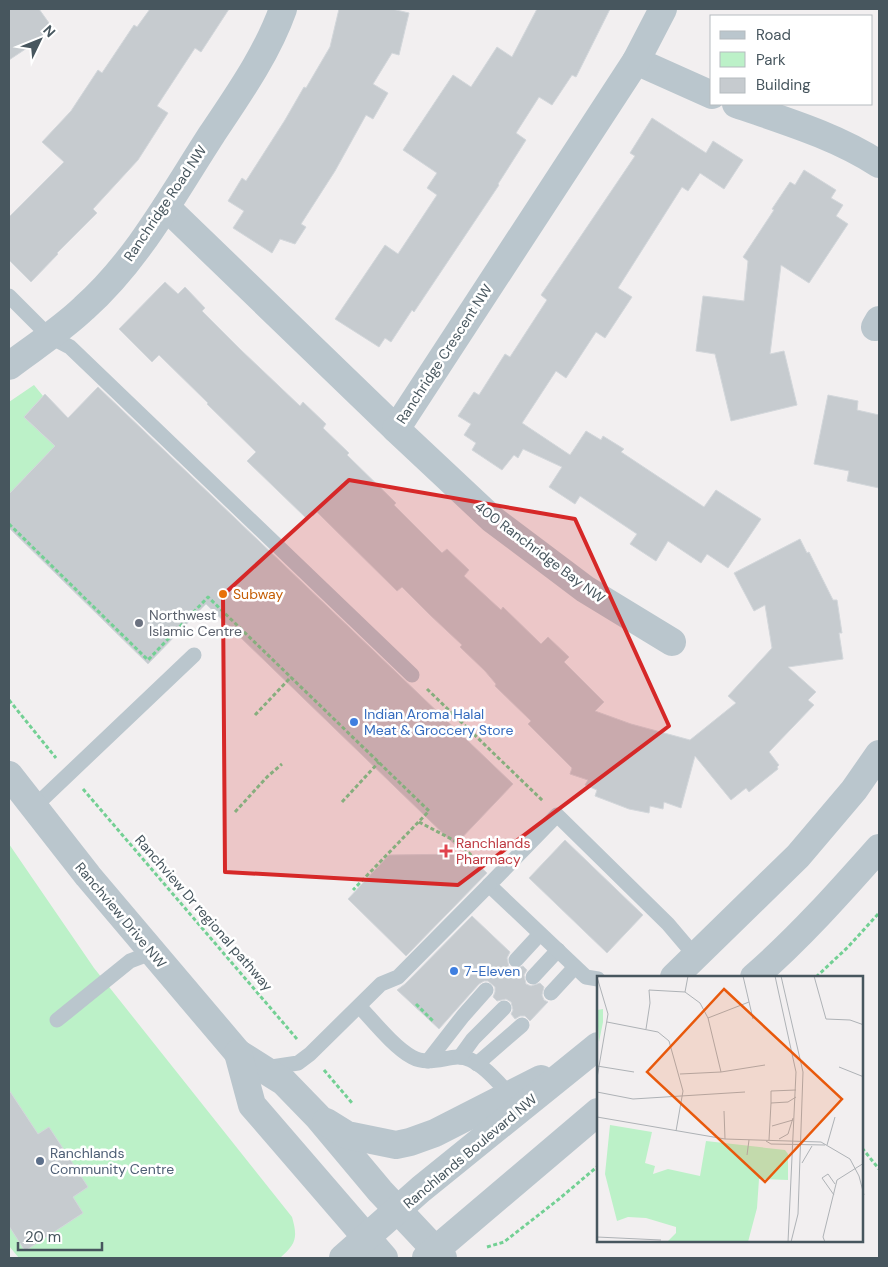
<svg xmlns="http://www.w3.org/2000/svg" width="888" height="1267" font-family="'DM Sans',sans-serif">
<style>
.green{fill:#bcf1c8}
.building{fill:#c6cbcf;stroke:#d3d7db}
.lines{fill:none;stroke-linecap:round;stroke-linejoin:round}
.path{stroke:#73d094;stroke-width:3;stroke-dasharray:4 2.5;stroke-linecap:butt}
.service{stroke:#bac6cd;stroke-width:15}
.minor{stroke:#bac6cd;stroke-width:28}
.tertiary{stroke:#bac6cd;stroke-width:28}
.marked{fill:#d62828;fill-opacity:0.2;stroke:#d62828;stroke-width:4;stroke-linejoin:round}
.food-dot{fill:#e8710a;stroke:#fff;stroke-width:2}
.worship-dot{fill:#6b7280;stroke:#fff;stroke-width:2}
.shop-dot{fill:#3f7fe0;stroke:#fff;stroke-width:2}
.health-dot{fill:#e0444e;stroke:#fff;stroke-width:2}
.service-dot{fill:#5c6f8a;stroke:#fff;stroke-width:2}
.labels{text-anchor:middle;stroke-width:5;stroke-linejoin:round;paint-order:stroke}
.street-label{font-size:14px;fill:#47565e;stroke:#fff}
.food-label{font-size:14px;fill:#c56008;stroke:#fff;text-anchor:start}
.worship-label{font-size:14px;fill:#5b616d;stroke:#fff;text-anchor:start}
.shop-label{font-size:14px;fill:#366cbe;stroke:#fff;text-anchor:start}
.health-label{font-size:14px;fill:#be3a42;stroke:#fff;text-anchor:start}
.service-label{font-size:14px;fill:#4e5e75;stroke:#fff;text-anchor:start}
.inset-road{fill:none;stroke:#aeb2b6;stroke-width:1}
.view{fill:#e8590c;fill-opacity:0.15;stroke:#e8590c;stroke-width:2.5}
.inset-edge{fill:none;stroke:#47565e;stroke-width:2.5}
</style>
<rect width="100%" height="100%" fill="#f2eff0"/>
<g class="green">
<path d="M34,385L43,396L24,417L55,446L9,494V402Z"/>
<path d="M9,844L94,968L292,1217C298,1238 296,1244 280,1258H19L9,1246Z"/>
</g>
<g class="building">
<path d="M9,9H39L54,30L9,60Z"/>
<path d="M150,9H229L201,52L195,48L157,106L168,113L138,160L93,209L97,213L57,253L58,254L31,282L9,260V217L64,162L42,142L71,111L98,70L102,73L134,25L137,27Z"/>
<path d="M339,9H392L409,13L399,55L392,53L373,84L388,93L373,119L366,115L335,171L301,224L306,227L295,244L280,239L272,253L233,228L244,211L228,201L242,178L246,181L285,120L304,87L306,88L330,47Z"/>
<path d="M537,9H610L576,77L572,75L552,105L539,97L516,133L526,140L498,184L499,185L414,312L412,310L391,342L385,338L379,347L335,319L385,245L398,254L437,195L427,188L437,173L403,150L453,75L471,87L497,47L512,57Z"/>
<path d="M652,118L706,153L713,141L743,160L724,189L700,173L688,191L682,187L618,288L632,297L605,338L596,332L566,378L556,371L522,423L570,455L586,431L601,440L603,436L624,449L621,452L704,507L716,490L761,519L728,568L707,554L701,563L668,541L656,561L630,544L637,534L580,496L575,504L549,487L562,467L523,449L518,458L514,455L502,470L472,450L476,443L464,435L471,424L458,416L474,392L479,395L505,354L510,357L547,300L541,295L635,156L630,153Z"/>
<path d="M804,170L836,190L831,198L843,205L836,216L848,224L809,283L781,265L770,354L784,351L797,405L731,421L715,354L696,351L703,296L744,301L748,261L743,257L774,210L772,209L790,182L795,185Z"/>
<path d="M165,282L178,294L185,287L205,308L202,311L241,350L300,406L303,402L326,424L323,428L349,453L347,455L396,503L394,505L442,553L447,549L469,570L464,576L501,610L503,607L541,644L548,637L569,657L564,662L604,702L595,711L631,724L690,740L736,703L728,696L772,648L765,605L754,611L734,573L800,539L807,553L809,552L833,600H837L842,633H839L843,659L788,667L816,692L808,700L814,705L769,752L779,765L777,767L778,769L749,792L746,788L731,800L695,756L681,808L664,802L663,809L650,806L649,813L629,809L595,796L597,790L585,785L588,780L570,774L572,768L528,724L531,721L495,686L496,684L485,671L460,647L462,645L429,614L402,587L397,591L317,512L313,516L310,514L306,518L247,461L256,452L207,404L208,403L159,355L152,362L119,329Z"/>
<path d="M98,387L513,784L455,845L206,604L148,664L9,528V494L55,446L24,417L45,394L68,418Z"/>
<path d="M828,395L858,401L857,410L879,415V488L847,481L849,471L814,464Z"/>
<path d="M565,840L643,915L607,953L529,878Z"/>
<path d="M467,854L487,873L406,956L348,899L389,855Z"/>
<path d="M472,916L510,952L507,958L509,967L514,969L523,966L527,970L524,975L526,984L531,986L540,983L544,987L542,995L544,1000L548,1002L530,1021L525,1016H520L515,1019L511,1014L513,1010L511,1002L506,999L497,1001L493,997L495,992V987L488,981H484L479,984L439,1029L397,990L405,984Z"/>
<path d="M9,1090L38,1134L49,1127L88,1187L73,1197L83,1213L25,1251L9,1226Z"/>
</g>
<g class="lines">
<g class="path">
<path d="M9,524L148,660L208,597L429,811L353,890"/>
<path d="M427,689L543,801"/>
<path d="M9,700L56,758"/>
<path d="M255,715L291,677"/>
<path d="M83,789L297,1039"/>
<path d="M342,802L379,762"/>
<path d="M235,812L267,777L282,764"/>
<path d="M419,822L459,843L480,864"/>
<path d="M816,977L848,947L879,913"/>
<path d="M416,1004L433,1021"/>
<path d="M324,1070L352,1103"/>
<path d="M862,1148L879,1169"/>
<path d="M487,1247L504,1242L559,1199L598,1166"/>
</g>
<g class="service">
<path d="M9,296L49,336L70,347L412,675"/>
<path d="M33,808L194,655"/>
<path d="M516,960L540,934"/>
<path d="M533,977L558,950"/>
<path d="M598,979L586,977L489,885L557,815L668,924L696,957"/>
<path d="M551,993L575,967"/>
<path d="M360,1007C374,1022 394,1047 412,1057C426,1065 443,1058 457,1057C477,1056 497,1081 509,1094"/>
<path d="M57,1020L130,961L143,956L155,957"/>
<path d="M460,1057L473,1039L504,1008"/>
<path d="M428,1061L463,1016L486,990"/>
<path d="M477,1064L522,1025"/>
<path d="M265,1068L298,1063L310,1054L381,984L398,977L489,885"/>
</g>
<g class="minor">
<path d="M636,61L712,95"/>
<path d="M736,104C785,121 836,136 879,164"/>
<path d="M166,207L396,429L636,61L663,9"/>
<path d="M875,327L879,320"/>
<path d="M9,366C34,347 61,330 84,308C138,260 173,194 212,134C238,95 267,54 283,9"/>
<path d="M396,429L492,519L585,589L672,642"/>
</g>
<g class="tertiary">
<path d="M9,775L88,876L238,1053L284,1082L318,1117L380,1191L443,1258"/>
<path d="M674,977L798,856L854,790L879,754"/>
<path d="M754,977C799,938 839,893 879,848"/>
<path d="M238,1053L252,1105L384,1258"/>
<path d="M326,1122L347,1135L396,1145L410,1142L435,1133L541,1079"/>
<path d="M343,1258L421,1189L598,1046"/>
<path d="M426,1258L598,1112"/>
</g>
</g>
<path class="marked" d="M349,480L575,519L669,726L458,885L225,872L223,595Z"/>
<circle class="food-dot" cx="223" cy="594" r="5"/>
<circle class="worship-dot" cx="139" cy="623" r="5"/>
<g class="shop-dot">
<circle cx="354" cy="722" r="5"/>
<circle cx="454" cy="971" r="5"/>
</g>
<path class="health-dot" d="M443.5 843.5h5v5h5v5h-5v5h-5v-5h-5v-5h5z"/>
<circle class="service-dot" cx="40" cy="1161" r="5"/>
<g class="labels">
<g class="street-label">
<text transform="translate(165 203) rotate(-56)" y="5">Ranchridge Road NW</text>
<text transform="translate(444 354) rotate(-57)" y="5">Ranchridge Crescent NW</text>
<text transform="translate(540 552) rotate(37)" y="5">400 Ranchridge Bay NW</text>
<text transform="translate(204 913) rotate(49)" y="5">Ranchview Dr regional pathway</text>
<text transform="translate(121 915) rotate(50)" y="5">Ranchview Drive NW</text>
<text transform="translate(470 1151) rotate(-40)" y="5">Ranchlands Boulevard NW</text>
</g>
<g class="food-label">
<text x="233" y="599">Subway</text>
</g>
<g class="worship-label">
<text x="149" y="620">Northwest<tspan x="149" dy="16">Islamic Centre</tspan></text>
</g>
<g class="shop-label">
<text x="364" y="719">Indian Aroma Halal<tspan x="364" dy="16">Meat &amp; Groccery Store</tspan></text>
<text x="464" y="976">7-Eleven</text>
</g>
<g class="health-label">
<text x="456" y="848">Ranchlands<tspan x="456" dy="16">Pharmacy</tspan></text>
</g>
<g class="service-label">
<text x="50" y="1158">Ranchlands<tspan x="50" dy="16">Community Centre</tspan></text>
</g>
</g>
<g transform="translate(597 976)">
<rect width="266" height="266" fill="#f2eff0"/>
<path d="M6,33V46L2,66L0,34ZM13,149L55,156L48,187L58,190L56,198L71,193L103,200L109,165L188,174L191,178V204L162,203L160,232L151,266H70L79,257V251L49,242L31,241L20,245L8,198Z" fill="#bcf1c8"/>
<path class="inset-road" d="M146,0L156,43M178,0L199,96L191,266M184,0L206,96L201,238L194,266M217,0L229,43L253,44L267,49M0,1L11,38L0,102M88,16L91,0M111,42L152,26M10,46L61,56L72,65L86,115L79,155M49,53L53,27L52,14L88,16L103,27L111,42L124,96L83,98M0,90L37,96M242,91L267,101M124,96L168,89M0,116L36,123L148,116M199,121L191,126L174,127V115L199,114M127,135L128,163M0,141L128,163L224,166L253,183L262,200L267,219M175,150L196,144M182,163L191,158L196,142M172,164L174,127M169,165L174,168L228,169M230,169L238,141M150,179L152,164M205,187L215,170M237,219L225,202L231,198L238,208M0,261L64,264M228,266L226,261L240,204L267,187"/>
<path class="view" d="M127,13L245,123L168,206L50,96Z"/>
<rect width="266" height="266" class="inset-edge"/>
</g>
<rect width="888" height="1267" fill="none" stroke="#47565e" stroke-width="20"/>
<rect x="710" y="15" width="162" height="90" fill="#ffffff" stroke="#b5bbbf"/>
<rect x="720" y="31" width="25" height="8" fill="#bac6cd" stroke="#b5bbbf"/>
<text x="756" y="40" font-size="15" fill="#47565e">Road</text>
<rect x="720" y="52" width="25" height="15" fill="#bcf1c8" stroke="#b5bbbf"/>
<text x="756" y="65" font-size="15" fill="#47565e">Park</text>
<rect x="720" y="78" width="25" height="15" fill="#c6cbcf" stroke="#b5bbbf"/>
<text x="756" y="90" font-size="15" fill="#47565e">Building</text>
<g transform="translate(40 40) rotate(47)" stroke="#ffffff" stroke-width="4" paint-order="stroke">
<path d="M0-4L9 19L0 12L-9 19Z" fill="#47565e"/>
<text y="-8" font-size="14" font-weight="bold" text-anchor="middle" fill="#47565e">N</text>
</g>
<path d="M18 1242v8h84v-8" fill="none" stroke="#47565e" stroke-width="2.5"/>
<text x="25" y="1242" font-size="15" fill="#47565e" stroke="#ffffff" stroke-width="4" paint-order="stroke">20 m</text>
</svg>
